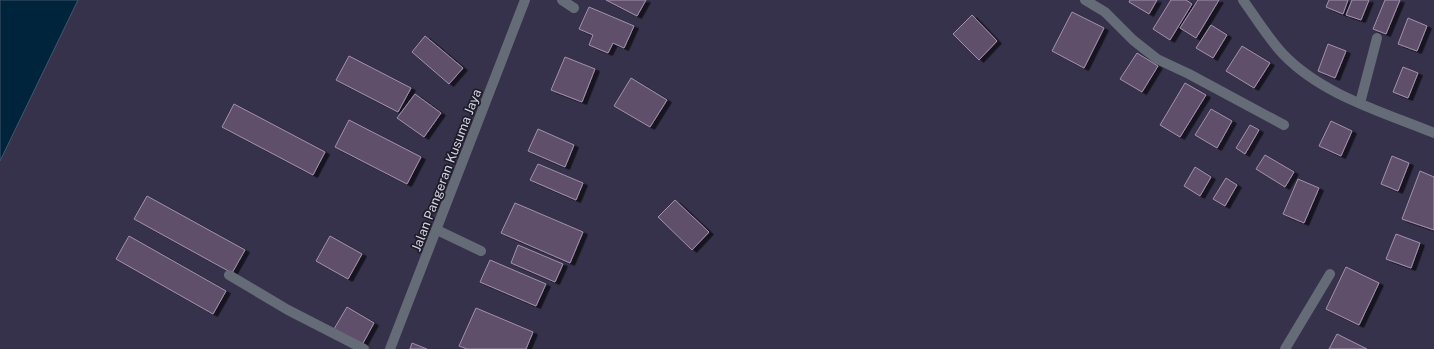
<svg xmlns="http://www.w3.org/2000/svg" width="1434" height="349" font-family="'Public Sans',sans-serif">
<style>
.water{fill:#00243b;stroke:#40586d}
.building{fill:#61506a;stroke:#a290ac;filter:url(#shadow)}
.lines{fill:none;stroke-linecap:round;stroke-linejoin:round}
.minor{stroke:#656b77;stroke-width:10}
.labels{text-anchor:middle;stroke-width:3.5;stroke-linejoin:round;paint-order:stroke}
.street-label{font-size:13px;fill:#d4d2e3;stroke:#1d1c28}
</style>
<defs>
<filter id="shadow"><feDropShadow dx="4.5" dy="2.5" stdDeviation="0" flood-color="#0009"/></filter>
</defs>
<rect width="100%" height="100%" fill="#36324c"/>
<path class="water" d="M0,0H78L0,161Z"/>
<g class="building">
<path d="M606,0H646L637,16Z"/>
<path d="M1130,0H1157L1149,14L1129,2Z"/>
<path d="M1171,0H1186L1192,4L1170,40L1153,29Z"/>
<path d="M1198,0H1219L1196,38L1180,28Z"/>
<path d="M1329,0H1348L1343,14L1326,7Z"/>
<path d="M1352,0H1369L1361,20L1346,15Z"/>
<path d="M1385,0H1400L1386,34L1373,29Z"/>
<path d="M589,7L634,26L624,48L613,43L608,53L589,45L593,35L579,29Z"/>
<path d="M1072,12L1104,28L1084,68L1052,51Z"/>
<path d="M972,15L997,41L979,60L953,34Z"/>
<path d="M1408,18L1427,26L1417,51L1398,44Z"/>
<path d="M1211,25L1227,35L1213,58L1196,48Z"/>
<path d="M425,36L463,68L449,84L412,52Z"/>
<path d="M1328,44L1346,51L1335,78L1318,71Z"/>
<path d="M1242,46L1270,63L1254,88L1226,71Z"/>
<path d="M1137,53L1158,66L1142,92L1120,79Z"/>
<path d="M349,56L411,88L398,112L336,80Z"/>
<path d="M565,57L595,69L582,102L551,90Z"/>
<path d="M1403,67L1418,73L1408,98L1393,92Z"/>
<path d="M631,78L667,100L650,127L614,106Z"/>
<path d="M1185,83L1206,95L1180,137L1160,125Z"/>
<path d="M415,94L441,113L424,137L397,118Z"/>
<path d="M234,104L325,152L313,175L222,127Z"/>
<path d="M1211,109L1232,121L1217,148L1195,135Z"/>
<path d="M349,120L421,157L407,184L335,147Z"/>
<path d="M1331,121L1352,131L1341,156L1319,146Z"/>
<path d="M1250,125L1259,130L1245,154L1236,148Z"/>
<path d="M538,129L574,145L565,167L528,151Z"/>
<path d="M1265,155L1294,172L1285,187L1256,169Z"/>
<path d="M1392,156L1409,163L1398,191L1381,184Z"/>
<path d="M538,164L583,183L576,200L530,180Z"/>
<path d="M1195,167L1211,177L1200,196L1184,186Z"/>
<path d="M1420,171L1434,177V230L1402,219Z"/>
<path d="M1226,178L1237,185L1225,206L1213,199Z"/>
<path d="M1298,179L1319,188L1304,223L1283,214Z"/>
<path d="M147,196L245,250L232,273L134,219Z"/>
<path d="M675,200L709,232L692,250L658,217Z"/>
<path d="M515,203L583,232L570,263L501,233Z"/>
<path d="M1396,234L1420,243L1411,268L1386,259Z"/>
<path d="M129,236L226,291L213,314L116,259Z"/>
<path d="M330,236L362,254L348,279L316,261Z"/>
<path d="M518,245L563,264L555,282L511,263Z"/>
<path d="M490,260L546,284L536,306L480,282Z"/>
<path d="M1346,267L1379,283L1359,325L1326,309Z"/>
<path d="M347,307L374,323L362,345L334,329Z"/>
<path d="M476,308L533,332L526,349H467L459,346Z"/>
<path d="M1337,334L1367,349H1329Z"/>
<path d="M412,343L427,349H410Z"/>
</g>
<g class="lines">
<g class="minor">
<path d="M562,0L574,8"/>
<path d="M1085,0L1105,12L1133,40L1157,59L1189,74L1284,125"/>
<path d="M1243,0C1256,18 1268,38 1283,54C1322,95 1383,112 1434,133"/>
<path d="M1360,103L1377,38"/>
<path d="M437,230L481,251"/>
<path d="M229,275L288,310L364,349"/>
<path d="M390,349L525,0"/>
<path d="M1285,349L1330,274"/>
</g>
</g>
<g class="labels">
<g class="street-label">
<text transform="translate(446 170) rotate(-69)" y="5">Jalan Pangeran Kusuma Jaya</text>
</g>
</g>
</svg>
